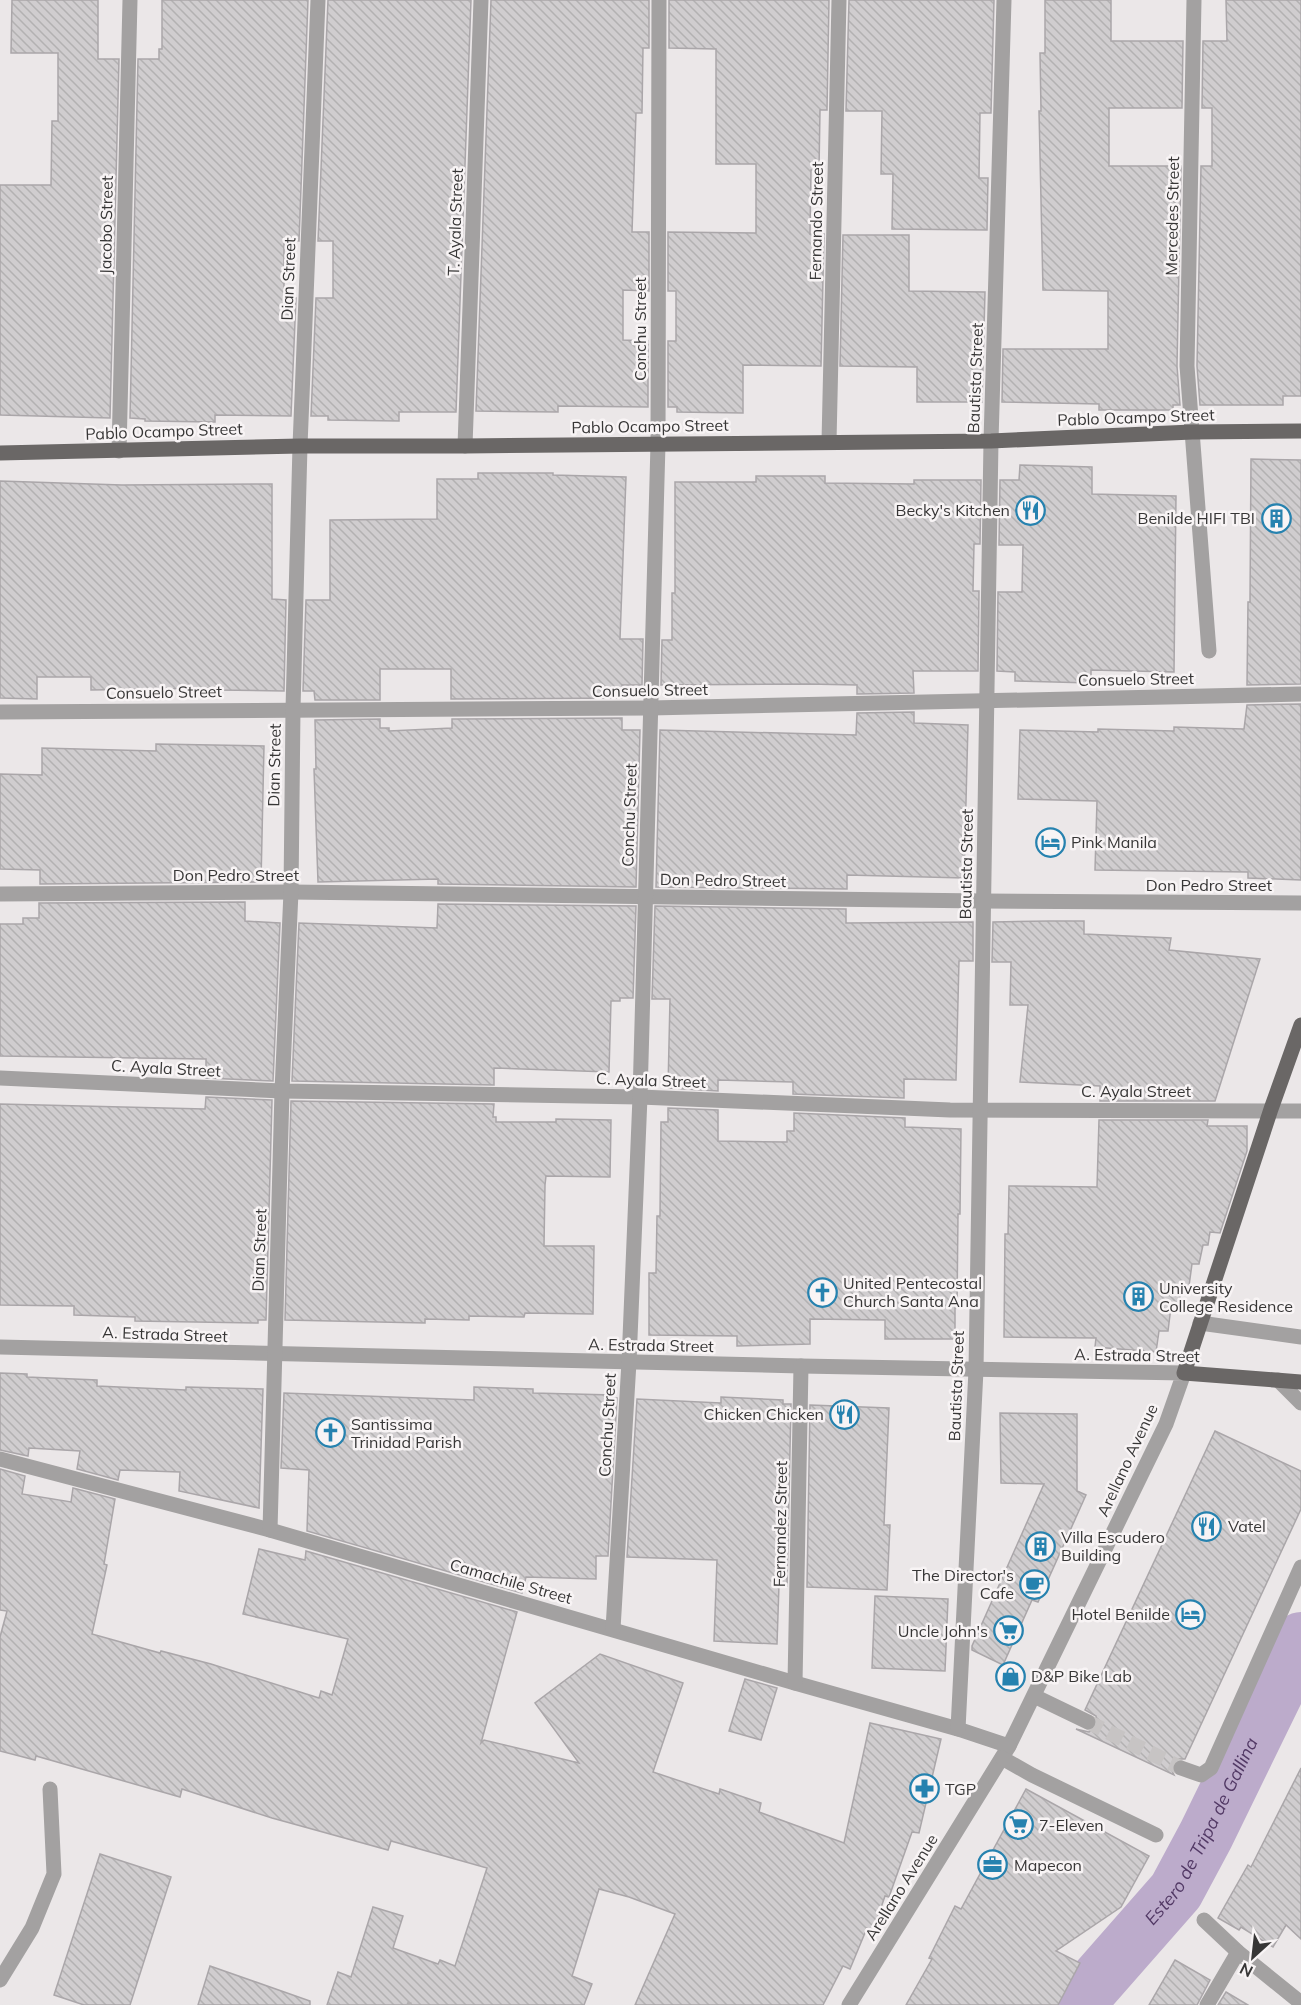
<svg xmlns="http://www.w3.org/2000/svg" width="1301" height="2005" font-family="Mulish,sans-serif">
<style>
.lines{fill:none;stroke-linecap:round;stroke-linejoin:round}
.river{stroke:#bcabcb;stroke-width:56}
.building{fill:url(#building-back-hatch);stroke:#aaa6a9;stroke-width:1.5}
.minor-tunnel{stroke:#c7c4c4;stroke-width:15;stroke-dasharray:15 8;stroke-linecap:butt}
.path{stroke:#b3b0b1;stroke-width:4;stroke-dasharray:4.5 3;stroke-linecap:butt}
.minor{stroke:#a3a1a1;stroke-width:15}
.major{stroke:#6a6766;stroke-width:15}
.labels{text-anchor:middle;stroke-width:5;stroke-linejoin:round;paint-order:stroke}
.street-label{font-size:16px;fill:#373636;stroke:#f8f4f5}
.poi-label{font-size:16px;fill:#373636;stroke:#f8f4f5;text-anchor:start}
.water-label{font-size:18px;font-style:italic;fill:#523965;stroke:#f8f4f5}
</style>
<defs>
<pattern id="building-back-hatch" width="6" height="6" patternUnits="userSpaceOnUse" patternTransform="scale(1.5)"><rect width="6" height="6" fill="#d0cdcf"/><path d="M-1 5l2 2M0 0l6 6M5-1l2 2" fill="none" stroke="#b3b1b2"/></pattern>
</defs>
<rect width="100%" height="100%" fill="#ebe7e8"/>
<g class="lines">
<path class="river" id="s1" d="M1076,2005L1176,1891L1206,1835L1301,1640"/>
</g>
<g class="building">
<path d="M12,0H98V59H119L110,418L0,415V185H51L52,121H58V53H11Z"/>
<path d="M162,0H308L299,241L284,240V298H296L291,416L215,415V422L145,421V419L130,418L138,59H159V49H162Z"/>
<path d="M328,0H471L456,412H399V421L328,420V416H311L316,298H333V241H318Z"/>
<path d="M491,0H649V48H643L642,113H636L632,232H649V291L623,290V340L648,341V407L558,406V412L476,411Z"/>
<path d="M669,0H829L827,110H820L819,170H811L810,234H824L821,366L743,365V413L677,412V407H668V341H676V291H668V232L756,233V164H716V49L669,48Z"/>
<path d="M849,0H994L991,113H980L979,178H988L987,230L892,229L893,174H881L882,111H846Z"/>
<path d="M1045,0H1111V41H1183L1182,108H1109V166H1181L1177,366L1180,405H1173V410H1099V404L1002,402L1003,349H1108V291L1043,290L1039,111H1041L1040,53H1045Z"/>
<path d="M1226,0H1301V396H1283V405H1200L1197,366L1201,166H1212V108H1202L1203,41H1227Z"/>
<path d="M843,235H909V291L985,292L982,402H917V367L840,366Z"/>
<path d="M1251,459L1301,460V684L1247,685L1248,602H1250Z"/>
<path d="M1020,465L1092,467V494L1176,496L1174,672L1091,670V683L1015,681V672L997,671L998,592H1022L1023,545H999L1000,480H1019Z"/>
<path d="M478,473H553V475L626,477L620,639H643L642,685H622V698L451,699V669H380V700H315L314,691H303L306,600H330V520L437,519V479H478Z"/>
<path d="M756,476H825V483L914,484V480H981L980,544H974L973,591H979L978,671H913L914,693L857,694V685L808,684L661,685L662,640H672V593H675V482H756Z"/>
<path d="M0,481L122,485L272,484V599L286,600L284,691L218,690V688L91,690V677H37V699L0,698Z"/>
<path d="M1301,704V880L1248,878V872L1095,870L1097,801L1018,799L1020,730L1098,732V729L1174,731V727L1244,729L1247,705Z"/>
<path d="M914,712V723L968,725L964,878L847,875V889L656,887L660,730L856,735L857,713Z"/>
<path d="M622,718V730H640L636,887L438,884V879L318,882L314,769H316L315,720L380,719V728H389V731L452,728V719Z"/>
<path d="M156,744L264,746L261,882L40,884V870L0,869V774L42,775V748L156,751Z"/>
<path d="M245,902V921L280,923L273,1081L206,1078V1059L0,1056V924H23V918H39V903Z"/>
<path d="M438,904L636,906L633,998H620V1001H611L609,1072L494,1068V1085L292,1081L299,923L437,928Z"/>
<path d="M655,906L846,909V923L973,922V961H959L956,1080L904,1079V1098L793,1094V1082L718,1080V1091L668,1088L670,999H652Z"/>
<path d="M1049,921H1084V934L1171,938L1169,950L1260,959L1215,1101H1100V1086L1020,1082L1028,1005H1010L1011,962H992L993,922Z"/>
<path d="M206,1097L272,1100L266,1320H258V1323L135,1321V1317L74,1315V1306L0,1305V1104L205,1109Z"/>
<path d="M291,1101L494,1104L493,1117H496V1122H556V1119L611,1120L610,1177L546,1176L545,1185L544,1246H594L593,1314L525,1313L524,1317L469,1316V1320L425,1319V1323L285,1320Z"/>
<path d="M668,1108L718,1110V1141L787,1142V1131H794V1113L905,1118V1127L961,1129L960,1214H958L957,1308H955V1339H885V1320L810,1319V1344L737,1346V1336L649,1335V1273H656L657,1216H660L661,1122H668Z"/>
<path d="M1099,1120H1208L1207,1126H1247V1151L1220,1233L1210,1232L1208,1245H1203L1199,1264H1192L1189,1286L1181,1285L1179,1308L1171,1307L1168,1331H1159L1156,1352L1095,1347L1096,1338L1004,1337L1005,1234H1008L1009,1186L1097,1187Z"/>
<path d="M0,1373L27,1374V1377L97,1380V1386L186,1390V1387L263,1389L259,1508L179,1491L180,1472L120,1470L118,1480L77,1469L80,1451L29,1448L28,1456L0,1450Z"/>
<path d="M474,1387L533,1389V1393L613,1395V1398H617L608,1556H596V1579L526,1577L522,1593L307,1531L309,1470L281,1468L284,1393L474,1400Z"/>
<path d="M721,1397L783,1400V1404H791L787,1586L779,1585L777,1644L714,1641L717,1560L627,1557L637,1399L721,1403Z"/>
<path d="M810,1405L889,1408L884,1525H890L887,1590L807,1587Z"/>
<path d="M1000,1413L1077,1414V1491L1086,1495L1038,1602L1032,1600L1003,1665L972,1650V1646L1044,1484L1001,1483Z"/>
<path d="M1215,1431L1301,1471V1509L1185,1759H1179L1172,1764L1171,1769L1174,1775L1076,1729L1089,1732L1097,1726L1096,1716L1085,1710Z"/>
<path d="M0,1469L25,1476L22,1494L71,1502L73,1488L115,1499L104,1564L107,1565L92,1634L160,1653L161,1651L211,1664L319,1698L321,1691L332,1695L348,1639L243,1614L259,1549L305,1560L306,1551L517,1612L481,1743L484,1740L579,1763L535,1703L600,1654L683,1683L653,1772L719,1794L720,1789L761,1803L759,1812L844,1843L870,1723L941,1739L919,1833L912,1832L889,1897L885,1896L873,1931L867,1928L850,1969L843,1966L823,2005H635L675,1914L629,1897L599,1889L572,1976L592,1984L584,2005H327L338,1972L351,1977L373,1907L403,1916L393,1948L438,1964L440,1960L455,1966L487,1868L391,1841L388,1850L272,1818L182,1789L180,1797L36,1756L35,1760L0,1751V1637L7,1611L0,1610Z"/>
<path d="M875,1596L948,1599L945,1671L872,1668Z"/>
<path d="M745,1679L777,1688L761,1740L729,1731Z"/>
<path d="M1301,1768V1939L1286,1925L1273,1947L1241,1927L1239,1930L1218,1918L1248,1865L1251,1867Z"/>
<path d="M1026,1789L1149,1856L1121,1907L1056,1951L1080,1963L1058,2005H906L932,1959L929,1958L955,1906L961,1909Z"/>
<path d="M100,1854L171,1877L130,2005H84L54,1995Z"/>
<path d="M1175,1960L1210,1980L1197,2005H1149Z"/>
<path d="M210,1966L310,2001V2005H198Z"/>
<path d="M1226,1992L1248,2005H1218Z"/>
</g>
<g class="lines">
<path class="minor-tunnel" d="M1088,1722L1181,1768"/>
<path class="path" d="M407,2003L412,2005"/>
<g class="minor">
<path d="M1194,0L1187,366L1209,651"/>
<path d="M829,442L839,0"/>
<path d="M465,446L481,0"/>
<path d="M119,451L130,0"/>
<path d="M0,712L650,708L1301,694"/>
<path d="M0,894L291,892L983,901L1301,903"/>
<path d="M0,1078L282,1091L640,1097L950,1110L1301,1111"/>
<path d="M1200,1323L1301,1337"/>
<path d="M0,1347L801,1366L1184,1373L1166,1424L1009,1746L849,2005"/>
<path d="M1278,1380L1301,1403"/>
<path d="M0,1459L270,1530L795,1683L958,1729L1009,1746"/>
<path d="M270,1530L282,1091L291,892L293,709L300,446L318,0"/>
<path d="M613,1629L629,1362L640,1097L658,444L659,0"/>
<path d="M795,1683L801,1366"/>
<path d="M1034,1696L1088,1722"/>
<path d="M958,1729L976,1370L991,441L1004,0"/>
<path d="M1002,1758L1032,1775L1156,1835"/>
<path d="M1181,1768L1201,1775L1211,1768L1301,1567"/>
<path d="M1204,1920L1238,1952L1301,2003"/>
<path d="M0,1980L32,1928L54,1874L50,1789"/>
<path d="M1207,2005L1238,1952"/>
</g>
<g class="major">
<path d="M0,453L300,446H465L991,441L1192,432L1301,431"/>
<path d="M1301,1025L1271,1109L1184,1373L1301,1382"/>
</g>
</g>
<defs>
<symbol id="restaurant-ring" viewBox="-11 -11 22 22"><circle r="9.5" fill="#f8f4f5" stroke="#2682af" stroke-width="1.5"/><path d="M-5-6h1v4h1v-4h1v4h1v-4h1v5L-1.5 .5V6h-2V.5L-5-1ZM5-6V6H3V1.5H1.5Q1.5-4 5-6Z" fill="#2682af"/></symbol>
<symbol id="building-ring" viewBox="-11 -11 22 22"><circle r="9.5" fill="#f8f4f5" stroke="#2682af" stroke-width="1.5"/><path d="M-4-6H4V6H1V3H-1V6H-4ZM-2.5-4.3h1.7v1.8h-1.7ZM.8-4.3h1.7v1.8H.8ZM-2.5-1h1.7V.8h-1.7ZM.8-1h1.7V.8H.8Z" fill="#2682af"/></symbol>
<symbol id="hotel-ring" viewBox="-11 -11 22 22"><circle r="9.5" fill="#f8f4f5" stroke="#2682af" stroke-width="1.5"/><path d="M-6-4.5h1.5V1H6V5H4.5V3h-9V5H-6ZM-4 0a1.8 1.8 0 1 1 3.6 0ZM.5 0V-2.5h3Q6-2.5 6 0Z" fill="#2682af"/></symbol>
<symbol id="church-ring" viewBox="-11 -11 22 22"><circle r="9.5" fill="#f8f4f5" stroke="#2682af" stroke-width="1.5"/><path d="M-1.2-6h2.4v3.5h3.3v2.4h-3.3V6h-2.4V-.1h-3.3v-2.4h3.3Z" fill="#2682af"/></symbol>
<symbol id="cafe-ring" viewBox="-11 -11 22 22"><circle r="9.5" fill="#f8f4f5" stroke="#2682af" stroke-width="1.5"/><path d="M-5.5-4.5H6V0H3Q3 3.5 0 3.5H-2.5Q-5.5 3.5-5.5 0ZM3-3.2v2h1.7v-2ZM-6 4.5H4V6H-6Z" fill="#2682af"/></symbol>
<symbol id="supermarket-ring" viewBox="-11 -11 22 22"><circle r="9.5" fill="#f8f4f5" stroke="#2682af" stroke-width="1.5"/><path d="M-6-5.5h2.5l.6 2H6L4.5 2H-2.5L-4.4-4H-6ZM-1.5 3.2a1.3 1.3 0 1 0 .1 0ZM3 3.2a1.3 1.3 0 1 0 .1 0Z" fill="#2682af"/></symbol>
<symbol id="shop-ring" viewBox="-11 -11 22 22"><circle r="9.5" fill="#f8f4f5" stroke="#2682af" stroke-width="1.5"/><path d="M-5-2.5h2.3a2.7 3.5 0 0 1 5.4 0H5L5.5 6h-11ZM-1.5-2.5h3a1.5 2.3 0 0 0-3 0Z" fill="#2682af"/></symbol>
<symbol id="pharmacy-ring" viewBox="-11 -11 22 22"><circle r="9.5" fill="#f8f4f5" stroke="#2682af" stroke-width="1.5"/><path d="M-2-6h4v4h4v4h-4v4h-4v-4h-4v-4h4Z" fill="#2682af"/></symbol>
<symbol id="office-ring" viewBox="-11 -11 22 22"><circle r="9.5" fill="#f8f4f5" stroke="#2682af" stroke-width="1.5"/><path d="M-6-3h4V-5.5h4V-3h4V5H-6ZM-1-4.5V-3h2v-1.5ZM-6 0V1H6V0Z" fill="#2682af"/></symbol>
</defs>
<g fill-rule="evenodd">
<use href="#restaurant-ring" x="1014" y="494" width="33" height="33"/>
<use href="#building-ring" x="1260" y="502" width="33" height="33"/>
<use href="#hotel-ring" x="1034" y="826" width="33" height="33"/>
<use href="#church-ring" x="806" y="1276" width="33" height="33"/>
<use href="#building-ring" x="1122" y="1280" width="33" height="33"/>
<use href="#restaurant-ring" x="828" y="1398" width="33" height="33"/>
<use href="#church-ring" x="314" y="1416" width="33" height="33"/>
<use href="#restaurant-ring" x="1190" y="1510" width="33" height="33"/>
<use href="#building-ring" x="1024" y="1530" width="33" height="33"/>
<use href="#cafe-ring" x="1018" y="1568" width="33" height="33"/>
<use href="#hotel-ring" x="1174" y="1598" width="33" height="33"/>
<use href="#supermarket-ring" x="992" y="1614" width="33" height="33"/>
<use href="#shop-ring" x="994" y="1660" width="33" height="33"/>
<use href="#pharmacy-ring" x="908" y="1772" width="33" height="33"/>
<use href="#supermarket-ring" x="1002" y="1808" width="33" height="33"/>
<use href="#office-ring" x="976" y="1848" width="33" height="33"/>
</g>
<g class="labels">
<g class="street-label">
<text transform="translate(1172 216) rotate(-89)" y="6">Mercedes Street</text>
<text transform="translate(816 221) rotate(-89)" y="6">Fernando Street</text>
<text transform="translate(455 222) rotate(-88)" y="6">T. Ayala Street</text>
<text transform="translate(106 225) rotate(-89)" y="6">Jacobo Street</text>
<text transform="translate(288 279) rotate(-88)" y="6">Dian Street</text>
<text transform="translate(640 329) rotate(-90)" y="6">Conchu Street</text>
<text transform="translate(975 378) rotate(-88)" y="6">Bautista Street</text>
<text transform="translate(1136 417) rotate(-2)" y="6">Pablo Ocampo Street</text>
<text transform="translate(650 426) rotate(-1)" y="6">Pablo Ocampo Street</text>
<text transform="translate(164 431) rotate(-2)" y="6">Pablo Ocampo Street</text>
<text transform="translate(1136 679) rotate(-1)" y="6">Consuelo Street</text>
<text transform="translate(650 690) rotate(-1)" y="6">Consuelo Street</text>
<text transform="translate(164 692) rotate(-1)" y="6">Consuelo Street</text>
<text transform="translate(274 765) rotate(-89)" y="6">Dian Street</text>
<text transform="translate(629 815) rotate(-88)" y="6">Conchu Street</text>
<text transform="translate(966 864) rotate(-89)" y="6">Bautista Street</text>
<text x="236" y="881">Don Pedro Street</text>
<text transform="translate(723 880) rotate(1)" y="6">Don Pedro Street</text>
<text x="1209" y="891">Don Pedro Street</text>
<text transform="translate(166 1068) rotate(3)" y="6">C. Ayala Street</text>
<text transform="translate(651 1080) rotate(2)" y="6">C. Ayala Street</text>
<text x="1136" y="1097">C. Ayala Street</text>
<text transform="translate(259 1250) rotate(-88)" y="6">Dian Street</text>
<text transform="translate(165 1334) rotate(2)" y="6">A. Estrada Street</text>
<text transform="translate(651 1345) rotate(1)" y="6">A. Estrada Street</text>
<text transform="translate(1137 1355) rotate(1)" y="6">A. Estrada Street</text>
<text transform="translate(956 1386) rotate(-88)" y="6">Bautista Street</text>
<text transform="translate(607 1425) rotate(-87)" y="6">Conchu Street</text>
<text transform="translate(1127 1460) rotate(-65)" y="6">Arellano Avenue</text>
<text transform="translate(780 1524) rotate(-89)" y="6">Fernandez Street</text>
<text transform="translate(511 1581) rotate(16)" y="6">Camachile Street</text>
<text transform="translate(901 1887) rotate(-58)" y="6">Arellano Avenue</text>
</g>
<g class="poi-label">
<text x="1010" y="516" text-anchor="end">Becky's Kitchen</text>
<text x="1255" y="524" text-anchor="end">Benilde HIFI TBI</text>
<text x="1071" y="848">Pink Manila</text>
<text x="843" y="1289">United Pentecostal<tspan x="843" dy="18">Church Santa Ana</tspan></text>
<text x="1159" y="1294">University<tspan x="1159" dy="18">College Residence</tspan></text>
<text x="824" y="1420" text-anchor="end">Chicken Chicken</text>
<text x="351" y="1430">Santissima<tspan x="351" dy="18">Trinidad Parish</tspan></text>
<text x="1228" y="1532">Vatel</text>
<text x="1061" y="1543">Villa Escudero<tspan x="1061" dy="18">Building</tspan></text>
<text x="1014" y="1581" text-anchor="end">The Director's<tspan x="1014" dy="18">Cafe</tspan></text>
<text x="1170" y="1620" text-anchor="end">Hotel Benilde</text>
<text x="988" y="1637" text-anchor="end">Uncle John's</text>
<text x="1031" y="1682">D&amp;P Bike Lab</text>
<text x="945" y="1795">TGP</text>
<text x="1039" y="1831">7-Eleven</text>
<text x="1014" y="1871">Mapecon</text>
</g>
<g class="water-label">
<text dy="6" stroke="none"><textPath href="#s1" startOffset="216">Estero de Tripa de Gallina</textPath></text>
</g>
</g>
<g transform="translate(1253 1957) rotate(207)" stroke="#f8f4f5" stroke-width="4.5" paint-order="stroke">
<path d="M0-4.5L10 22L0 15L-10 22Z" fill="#373636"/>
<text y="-9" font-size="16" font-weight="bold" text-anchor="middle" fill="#373636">N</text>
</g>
</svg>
